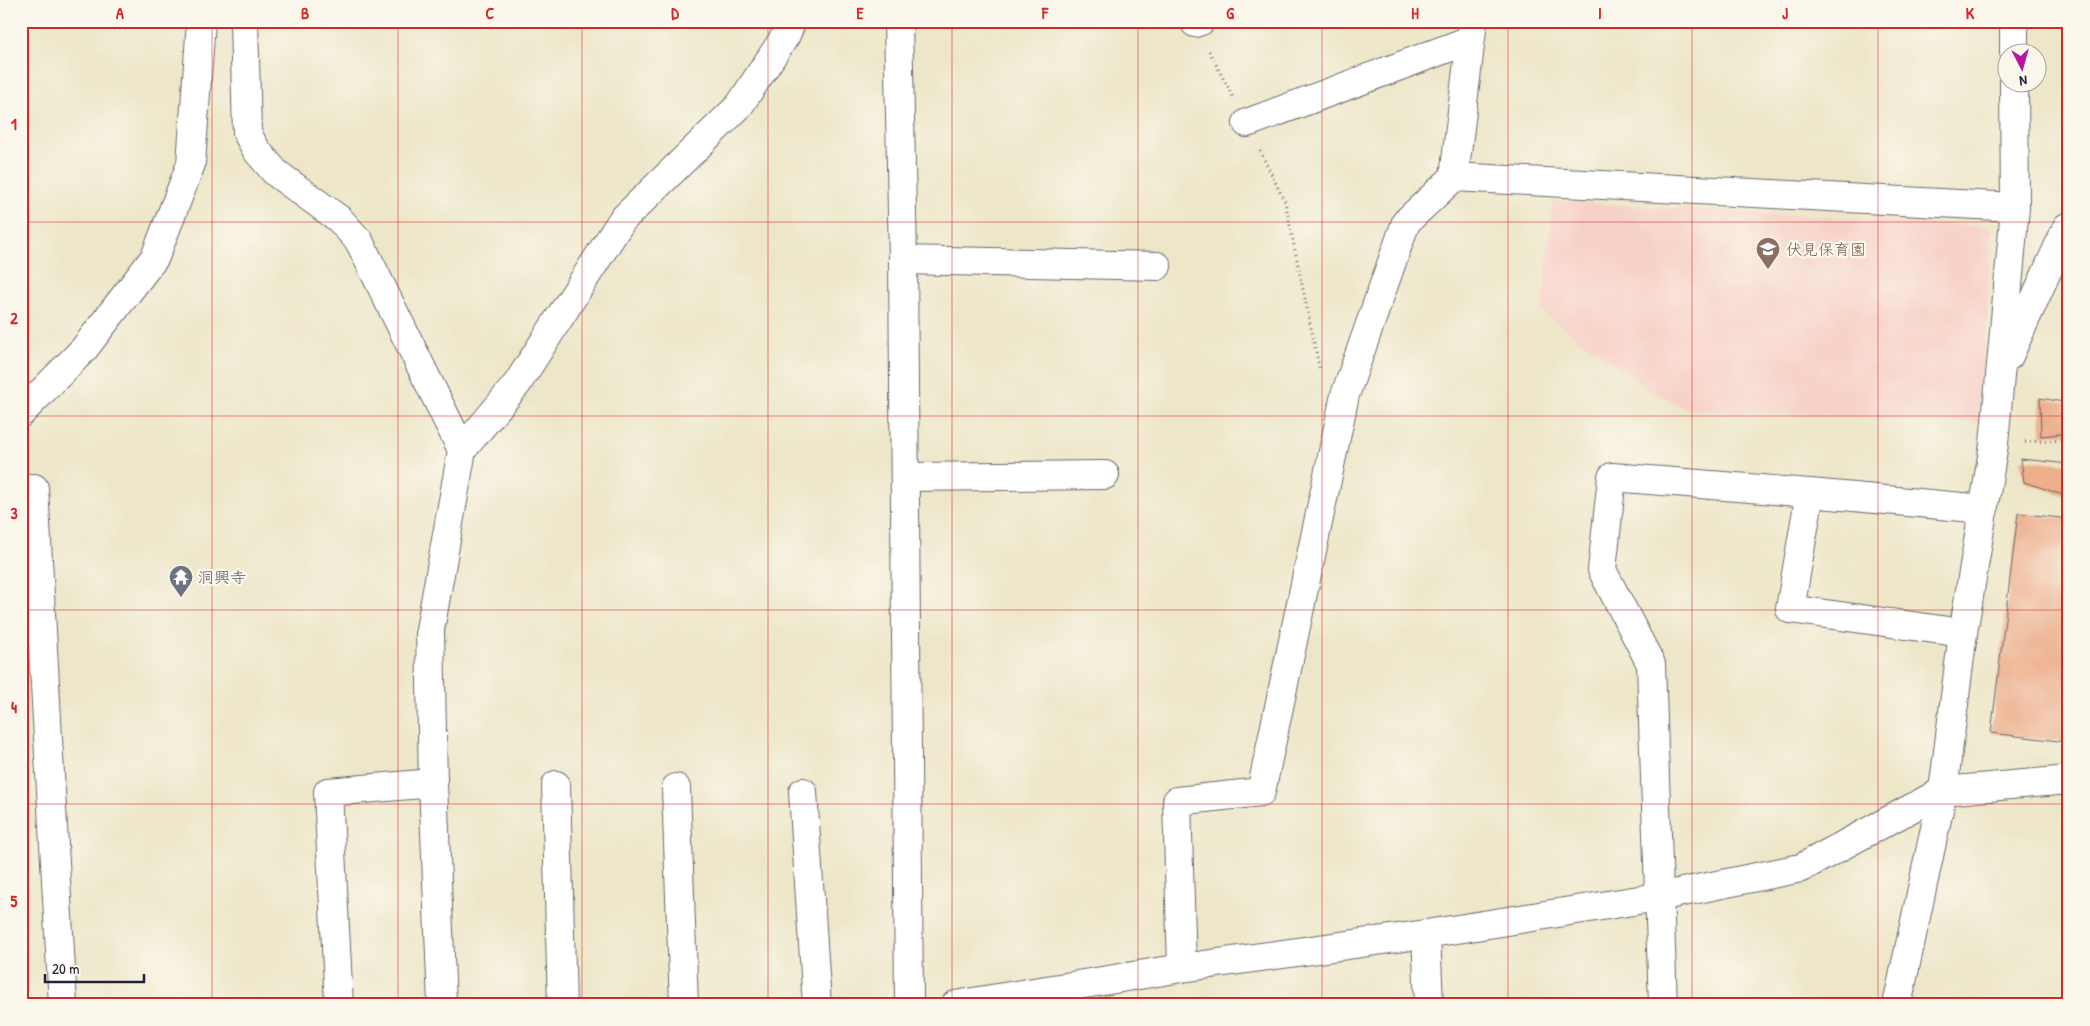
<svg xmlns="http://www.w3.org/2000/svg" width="2090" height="1026" font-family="'Patrick Hand','Klee One',sans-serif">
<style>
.built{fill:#f7d1c8}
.building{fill:#edaf8c}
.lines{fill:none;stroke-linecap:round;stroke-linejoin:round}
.minor-casing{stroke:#69676c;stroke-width:30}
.path{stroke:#69676c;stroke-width:3;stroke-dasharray:1 4;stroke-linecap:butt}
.minor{stroke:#fff;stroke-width:28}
.grid{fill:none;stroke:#d62828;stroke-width:1;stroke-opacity:0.55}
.labels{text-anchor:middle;stroke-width:4.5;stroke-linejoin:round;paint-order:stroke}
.education-label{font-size:16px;fill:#785e54;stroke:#fbf7ec;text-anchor:start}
.worship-label{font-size:16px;fill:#5b616d;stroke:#fbf7ec;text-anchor:start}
.neatline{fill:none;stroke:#d62828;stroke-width:2}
.grid-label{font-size:16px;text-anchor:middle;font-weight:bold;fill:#d62828}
</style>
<rect width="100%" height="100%" fill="#fbf7ec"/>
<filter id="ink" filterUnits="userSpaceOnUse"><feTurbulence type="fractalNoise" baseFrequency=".02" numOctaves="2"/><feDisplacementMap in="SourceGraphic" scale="10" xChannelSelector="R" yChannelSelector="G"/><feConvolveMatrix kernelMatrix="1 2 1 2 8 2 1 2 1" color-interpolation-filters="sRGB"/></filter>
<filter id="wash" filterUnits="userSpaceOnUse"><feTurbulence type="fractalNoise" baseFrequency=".0096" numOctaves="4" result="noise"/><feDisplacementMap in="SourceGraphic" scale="20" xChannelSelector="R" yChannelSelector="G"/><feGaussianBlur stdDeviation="1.12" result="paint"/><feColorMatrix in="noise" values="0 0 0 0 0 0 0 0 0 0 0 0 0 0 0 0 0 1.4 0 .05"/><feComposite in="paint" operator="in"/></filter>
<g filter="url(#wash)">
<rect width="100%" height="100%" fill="#ede6c8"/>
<path class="built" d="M1553,201L1992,227L1981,423L1687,410L1647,388L1542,312Z"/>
<g id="blocks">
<g class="building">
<path d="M2040,398L2069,403V433L2041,436Z"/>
<path d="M2021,459L2069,464V497L2024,482Z"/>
<path d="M2018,513L2069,519V727L2067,742L1991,733Z"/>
</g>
</g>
</g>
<g filter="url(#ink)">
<use href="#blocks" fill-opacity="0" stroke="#69676c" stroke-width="1"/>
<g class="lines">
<defs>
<g id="minor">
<path d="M244,21L247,133L257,151L276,173L339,219L359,241L462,450"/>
<path d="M898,21L903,260L909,1005"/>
<path d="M2014,21V52"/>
<path d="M1195,23L1201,21"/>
<path d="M1247,123L1470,40"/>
<path d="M1454,177L2015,207"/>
<path d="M903,260L1157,266"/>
<path d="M2009,356L2067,227"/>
<path d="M21,413L84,349L155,257L191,164L201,21"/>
<path d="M905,477L1105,475"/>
<path d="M21,488H34L63,1005"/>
<path d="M1963,633L1790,609L1810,493L1984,509"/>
<path d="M556,785L562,1005"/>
<path d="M676,788L684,1005"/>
<path d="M803,792L817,1005"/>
<path d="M1426,934L1429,1005"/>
<path d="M1182,968L1177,801L1261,792L1345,395L1406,222L1454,177L1473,21"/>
<path d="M339,1005L328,792L433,783"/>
<path d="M442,1005L433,783L430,630L462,450L517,384L622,220L739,106L786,35L792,21"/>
<path d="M955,1005L1182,968L1426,934L1658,897L1801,868L1943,791L2069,780"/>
<path d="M1663,1005L1651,664L1602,570L1612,477L1810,493"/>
<path d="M1897,1005L1943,791L1963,633L1994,444L2015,207L2014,82"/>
</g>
</defs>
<use href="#minor" class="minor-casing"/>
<g class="path">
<path d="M1209,51L1233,97"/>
<path d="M1260,151L1285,202L1320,371"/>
<path d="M2025,442L2066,440L2069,444"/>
</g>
<use href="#minor" class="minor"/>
</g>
</g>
<path class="grid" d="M212,21V1005M398,21V1005M582,21V1005M768,21V1005M952,21V1005M1138,21V1005M1322,21V1005M1508,21V1005M1692,21V1005M1878,21V1005M21,222H2069M21,416H2069M21,610H2069M21,804H2069"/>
<defs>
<symbol id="school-pin" viewBox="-11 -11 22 30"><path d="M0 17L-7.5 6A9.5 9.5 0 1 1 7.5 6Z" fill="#8d6e63" stroke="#fbf7ec"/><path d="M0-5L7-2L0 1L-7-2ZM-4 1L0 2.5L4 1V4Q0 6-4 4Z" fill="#fff"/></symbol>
<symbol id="temple-pin" viewBox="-11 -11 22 30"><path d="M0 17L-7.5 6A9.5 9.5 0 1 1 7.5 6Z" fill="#6b7280" stroke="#fbf7ec"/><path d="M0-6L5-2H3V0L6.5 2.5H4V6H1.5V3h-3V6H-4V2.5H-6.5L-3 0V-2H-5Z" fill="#fff"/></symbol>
</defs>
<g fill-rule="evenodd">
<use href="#school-pin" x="1754" y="235" width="28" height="38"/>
<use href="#temple-pin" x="167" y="563" width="28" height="38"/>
</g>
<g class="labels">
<g class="education-label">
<text x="1786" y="255">伏見保育園</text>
</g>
<g class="worship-label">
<text x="198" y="583">洞興寺</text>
</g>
</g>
<rect width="2090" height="1026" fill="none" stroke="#fbf7ec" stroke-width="55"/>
<g transform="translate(2022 68) rotate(174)"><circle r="24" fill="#fbf7ec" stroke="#a4a2a5"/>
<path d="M0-4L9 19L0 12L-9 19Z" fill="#b5179e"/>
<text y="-8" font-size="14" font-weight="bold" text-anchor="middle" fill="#22223b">N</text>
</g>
<path d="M45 974v8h99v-8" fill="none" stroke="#22223b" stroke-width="2.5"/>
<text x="52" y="974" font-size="15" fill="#22223b" stroke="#fbf7ec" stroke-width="4" paint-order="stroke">20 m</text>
<rect x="28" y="28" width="2034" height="970" class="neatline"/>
<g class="grid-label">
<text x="120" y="19">A</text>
<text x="305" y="19">B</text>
<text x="490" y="19">C</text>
<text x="675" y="19">D</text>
<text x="860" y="19">E</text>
<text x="1045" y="19">F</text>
<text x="1230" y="19">G</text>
<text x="1415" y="19">H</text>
<text x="1600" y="19">I</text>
<text x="1785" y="19">J</text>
<text x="1970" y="19">K</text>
<text x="14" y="130">1</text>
<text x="14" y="324">2</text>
<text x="14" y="519">3</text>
<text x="14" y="713">4</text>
<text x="14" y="907">5</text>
</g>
</svg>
